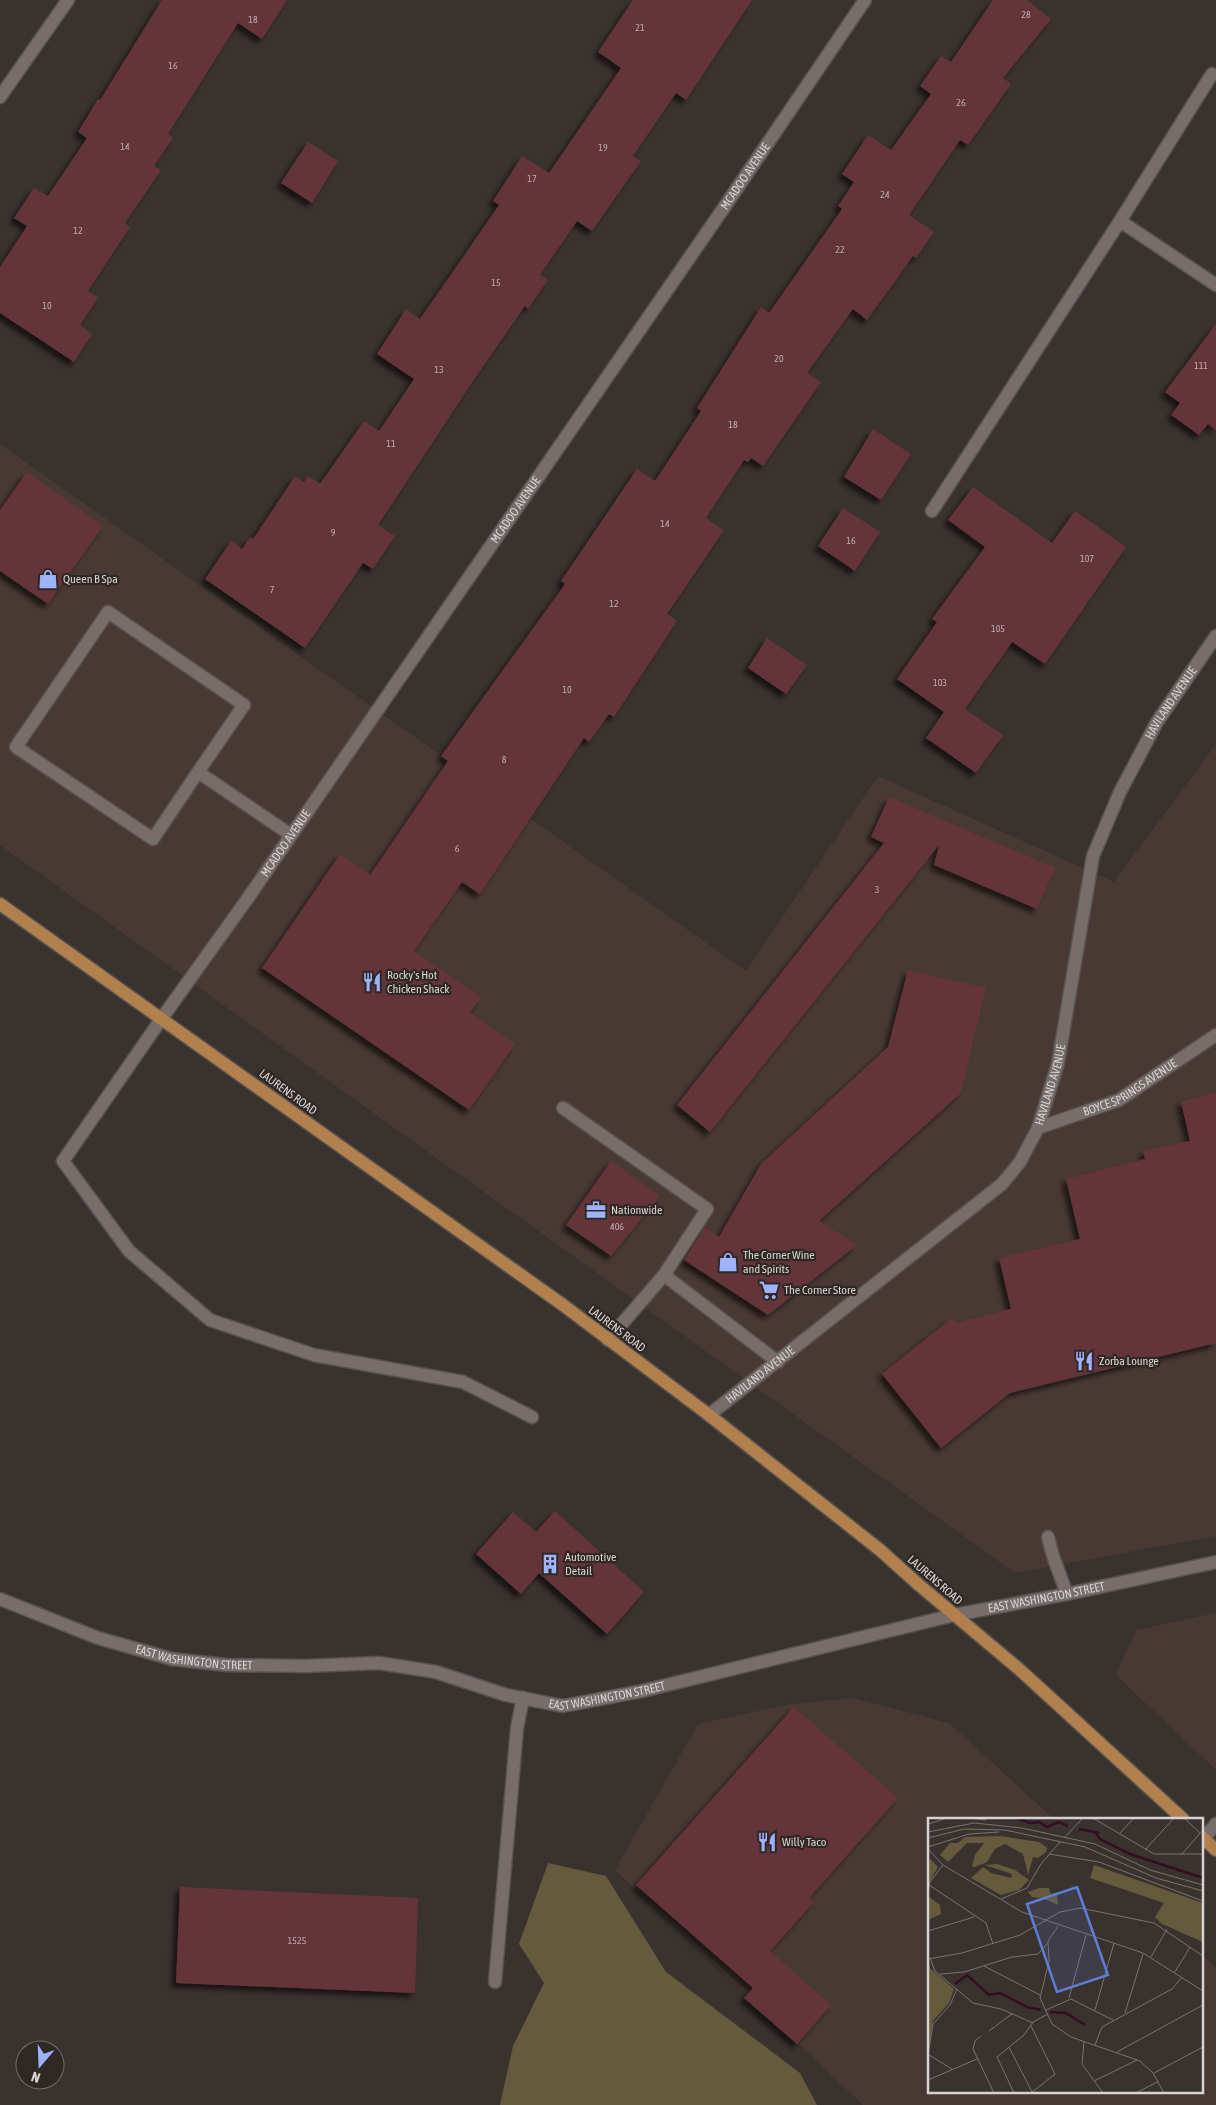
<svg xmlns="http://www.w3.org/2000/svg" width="1216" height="2105" font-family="'Asap Condensed',sans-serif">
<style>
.built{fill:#483934}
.green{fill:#655a3c}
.building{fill:#64353a;filter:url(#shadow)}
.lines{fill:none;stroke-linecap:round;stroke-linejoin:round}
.service-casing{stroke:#58514f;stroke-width:15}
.minor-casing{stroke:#58514f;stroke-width:15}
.tertiary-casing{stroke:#58514f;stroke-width:15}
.primary-casing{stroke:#58514f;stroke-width:15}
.service{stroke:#776d6a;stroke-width:12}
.minor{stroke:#776d6a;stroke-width:12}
.tertiary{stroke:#776d6a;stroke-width:12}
.primary{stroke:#b1804d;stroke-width:12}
.labels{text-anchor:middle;stroke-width:4.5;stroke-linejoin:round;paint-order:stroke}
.number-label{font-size:10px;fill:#bbacab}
.street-label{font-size:12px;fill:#d8d3d1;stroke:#2f2825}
.poi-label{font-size:12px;fill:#d8d3d1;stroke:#2f2825;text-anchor:start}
.inset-river{fill:none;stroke:#340f24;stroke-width:2.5}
.inset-road{fill:none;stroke:#797270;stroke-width:1}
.view{fill:#5e7dd6;fill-opacity:0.15;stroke:#5e7dd6;stroke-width:2.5}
.inset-edge{fill:none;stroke:#d8d3d1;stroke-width:2.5}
</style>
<defs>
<filter id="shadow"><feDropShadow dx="-4.5" dy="4.5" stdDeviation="2.5" flood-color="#0009"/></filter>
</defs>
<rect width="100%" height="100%" fill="#3a322f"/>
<g class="built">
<path d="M0,444L746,971L878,776L1114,882L1216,744V1536L1015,1573L0,845Z"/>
<path d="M1216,1613V1770L1116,1675L1136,1630Z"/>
<path d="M853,1698L949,1723L1054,1819H930V2091H1202V1955L1216,1968V2105H863L615,1870L698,1724L791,1704Z"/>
</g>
<path class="green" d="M548,1863L606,1876L666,1972L800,2073L817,2105H500L513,2046L544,1983L519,1944Z"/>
<g class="building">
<path d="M162,0H287L262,39L238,23L168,134L173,138L154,166L161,170L125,223L130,227L88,291L98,298L80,325L92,334L74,362L0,313V267L27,226L14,218L34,188L48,196L87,138L78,132L98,99L100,100Z"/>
<path d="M633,0H752L686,100L676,93L633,156L641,161L592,231L577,221L540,275L548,280L528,309L525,306L475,378L378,525L395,536L373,569L363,563L305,648L205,579L231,541L242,549L250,537L253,539L295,476L304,482L308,476L320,484L364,421L379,431L414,379L377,354L406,309L420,319L499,205L493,201L522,156L549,173L621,68L598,52Z"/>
<path d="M993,0H1027L1051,19L1003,78L1011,84L968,145L960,140L909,215L934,232L916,258L913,256L867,320L853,309L807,373L821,382L763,466L751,458L748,462L744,460L706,518L724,530L667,614L677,621L614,717L609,714L589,742L584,738L480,894L462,882L414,951L481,997L470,1013L515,1044L469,1110L262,968L340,854L370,875L448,761L441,756L565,584L561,581L637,469L655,481L701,411L697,408L761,307L769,313L842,209L838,206L854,182L842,174L868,135L891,150L931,94L920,86L941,56L951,62Z"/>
<path d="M308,142L338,161L312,203L281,183Z"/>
<path d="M1216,324V430L1208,424L1199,435L1171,415L1180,403L1165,392Z"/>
<path d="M873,429L911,454L881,500L844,477Z"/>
<path d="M27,472L103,526L48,604L0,571V510Z"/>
<path d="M973,487L1052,543L1075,511L1126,547L1045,664L1012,642L965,709L1003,735L976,773L926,738L944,712L897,679L937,622L932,619L985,547L948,520Z"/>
<path d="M843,508L880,532L855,571L818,546Z"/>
<path d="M767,638L807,665L786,694L748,668Z"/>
<path d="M889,797L1055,868L1037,909L934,865L939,845L710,1132L677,1105L884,843L871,837Z"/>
<path d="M908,970L986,988L961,1093L819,1221L857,1245L768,1315L684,1260L705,1227L719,1237L761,1164L888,1047Z"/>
<path d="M1216,1092V1343L1010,1393L941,1448L882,1374L952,1318L956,1323L1011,1309L999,1258L1080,1239L1066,1179L1145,1159L1143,1151L1190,1141L1181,1102Z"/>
<path d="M611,1161L660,1196L611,1256L566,1225Z"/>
<path d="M555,1511L644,1592L607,1634L539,1573L521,1594L476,1554L513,1512L536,1532Z"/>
<path d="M794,1707L898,1798L809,1898L814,1902L770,1951L831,2005L797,2044L744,1998L753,1988L636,1885Z"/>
<path d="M180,1887L418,1898L415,1993L176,1983Z"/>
</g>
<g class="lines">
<defs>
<g id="service">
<path d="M1120,221L1212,74"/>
<path d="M932,511L1120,221L1216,285"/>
<path d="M198,772L153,839L16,747L108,612L244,705L198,772L291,835"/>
<path d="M162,1018L63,1161L129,1251L210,1320L314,1355L463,1382L532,1417"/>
<path d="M563,1108L707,1209L664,1275"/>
<path d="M608,1340L664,1275L778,1362"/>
<path d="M1048,1537L1053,1556L1067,1594"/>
<path d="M1204,1838L1216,1824"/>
<path d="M495,1982L517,1728L523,1698"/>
</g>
<g id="minor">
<path d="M0,97L68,0"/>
<path id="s1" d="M162,1018L248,898L723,209L865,0"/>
<path id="s2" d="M1038,1128L1119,1100L1216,1035"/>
<path id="s3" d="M709,1415L1002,1184L1020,1162L1038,1128L1058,1063L1093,856L1120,792L1157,722L1216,636"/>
<path id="s4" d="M0,1599L98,1638L172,1659L226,1665L305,1666L379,1663L436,1672L506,1695L563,1706L642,1691L954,1615"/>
</g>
<g id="tertiary">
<path id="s5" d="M954,1615L1067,1594L1216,1562"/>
</g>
<g id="primary">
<path d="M0,904L563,1305L709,1415L880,1550L919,1585L1020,1670L1183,1819"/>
<path d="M1202,1837L1216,1850"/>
</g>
</defs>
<use href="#service" class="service-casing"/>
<use href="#minor" class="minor-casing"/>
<use href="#tertiary" class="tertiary-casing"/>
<use href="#primary" class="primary-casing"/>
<use href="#service" class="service"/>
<use href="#minor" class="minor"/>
<use href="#tertiary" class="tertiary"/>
<use href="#primary" class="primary"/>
</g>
<defs>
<symbol id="shop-bare" viewBox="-9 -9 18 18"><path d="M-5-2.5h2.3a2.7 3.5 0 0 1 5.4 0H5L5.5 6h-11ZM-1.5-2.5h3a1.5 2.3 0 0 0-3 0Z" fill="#9fb3fd" stroke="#2f2825" stroke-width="2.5" paint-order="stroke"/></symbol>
<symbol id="restaurant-bare" viewBox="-9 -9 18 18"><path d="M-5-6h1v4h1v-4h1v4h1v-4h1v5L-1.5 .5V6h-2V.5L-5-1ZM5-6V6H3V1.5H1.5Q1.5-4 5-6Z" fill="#9fb3fd" stroke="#2f2825" stroke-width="2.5" paint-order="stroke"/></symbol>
<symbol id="office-bare" viewBox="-9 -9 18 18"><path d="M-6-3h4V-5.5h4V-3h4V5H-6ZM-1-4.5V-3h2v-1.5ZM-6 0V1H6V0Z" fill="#9fb3fd" stroke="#2f2825" stroke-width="2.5" paint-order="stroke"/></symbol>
<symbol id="supermarket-bare" viewBox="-9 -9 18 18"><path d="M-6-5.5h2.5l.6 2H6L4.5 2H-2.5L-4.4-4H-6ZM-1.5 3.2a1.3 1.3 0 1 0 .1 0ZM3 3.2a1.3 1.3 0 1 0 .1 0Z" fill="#9fb3fd" stroke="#2f2825" stroke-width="2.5" paint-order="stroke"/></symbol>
<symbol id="building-bare" viewBox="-9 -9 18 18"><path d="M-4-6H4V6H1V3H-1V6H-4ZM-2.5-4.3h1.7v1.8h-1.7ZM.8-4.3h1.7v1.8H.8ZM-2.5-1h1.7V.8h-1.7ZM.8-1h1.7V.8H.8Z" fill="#9fb3fd" stroke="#2f2825" stroke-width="2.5" paint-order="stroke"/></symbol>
</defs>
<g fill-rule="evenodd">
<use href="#shop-bare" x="34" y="565" width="28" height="28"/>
<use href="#restaurant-bare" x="358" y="968" width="28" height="28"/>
<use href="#office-bare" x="582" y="1196" width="28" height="28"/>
<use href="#shop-bare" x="714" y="1248" width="28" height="28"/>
<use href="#supermarket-bare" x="755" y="1276" width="28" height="28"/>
<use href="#restaurant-bare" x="1070" y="1347" width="28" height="28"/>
<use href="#building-bare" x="536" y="1550" width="28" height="28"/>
<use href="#restaurant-bare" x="753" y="1828" width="28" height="28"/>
</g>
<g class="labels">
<g class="number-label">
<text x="1026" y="18">28</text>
<text x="253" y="23">18</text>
<text x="640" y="31">21</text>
<text x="173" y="69">16</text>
<text x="961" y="106">26</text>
<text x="125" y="150">14</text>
<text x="603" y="151">19</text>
<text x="532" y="182">17</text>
<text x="885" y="198">24</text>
<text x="78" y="234">12</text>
<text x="840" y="253">22</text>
<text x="496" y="286">15</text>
<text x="47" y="309">10</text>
<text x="779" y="362">20</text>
<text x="1201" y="369">111</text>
<text x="439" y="373">13</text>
<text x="733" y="428">18</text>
<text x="391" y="447">11</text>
<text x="665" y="527">14</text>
<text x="333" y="536">9</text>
<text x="851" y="544">16</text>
<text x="1087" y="562">107</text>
<text x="272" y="593">7</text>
<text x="614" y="607">12</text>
<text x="998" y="632">105</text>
<text x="940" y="686">103</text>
<text x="567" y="693">10</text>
<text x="504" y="763">8</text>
<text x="457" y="852">6</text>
<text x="877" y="893">3</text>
<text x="617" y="1230">406</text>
<text x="297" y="1944">1525</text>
</g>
<g class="street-label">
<text dy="4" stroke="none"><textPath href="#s1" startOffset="1024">MCADOO AVENUE</textPath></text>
<text dy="4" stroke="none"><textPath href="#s1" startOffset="619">MCADOO AVENUE</textPath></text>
<text dy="4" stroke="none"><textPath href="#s3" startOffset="890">HAVILAND AVENUE</textPath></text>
<text dy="4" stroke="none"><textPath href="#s1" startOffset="214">MCADOO AVENUE</textPath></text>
<text dy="4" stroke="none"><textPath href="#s3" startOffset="485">HAVILAND AVENUE</textPath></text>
<text dy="4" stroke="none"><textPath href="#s2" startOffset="101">BOYCE SPRINGS AVENUE</textPath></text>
<text transform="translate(288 1092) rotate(36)" y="4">LAURENS ROAD</text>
<text transform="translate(617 1329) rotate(37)" y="4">LAURENS ROAD</text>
<text dy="4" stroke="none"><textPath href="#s3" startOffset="65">HAVILAND AVENUE</textPath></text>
<text transform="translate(935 1580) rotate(41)" y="4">LAURENS ROAD</text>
<text dy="4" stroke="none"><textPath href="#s5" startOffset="94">EAST WASHINGTON STREET</textPath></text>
<text dy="4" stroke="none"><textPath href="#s4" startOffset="204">EAST WASHINGTON STREET</textPath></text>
<text dy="4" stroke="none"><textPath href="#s4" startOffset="624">EAST WASHINGTON STREET</textPath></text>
</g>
<g class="poi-label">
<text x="63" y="583">Queen B Spa</text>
<text x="387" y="979">Rocky's Hot<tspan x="387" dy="14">Chicken Shack</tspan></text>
<text x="611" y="1214">Nationwide</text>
<text x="743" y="1259">The Corner Wine<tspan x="743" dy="14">and Spirits</tspan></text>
<text x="784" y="1294">The Corner Store</text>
<text x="1099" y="1365">Zorba Lounge</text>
<text x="565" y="1561">Automotive<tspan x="565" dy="14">Detail</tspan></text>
<text x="782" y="1846">Willy Taco</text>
</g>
</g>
<g transform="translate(928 1818)">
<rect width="275" height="275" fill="#3a322f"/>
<path d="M72,18L111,24L119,30L118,34L110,40L105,39L100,57L95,36L77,26L67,31L59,44L47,49L44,48L47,37L56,25H39L20,44L12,37L22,25H30L37,19ZM2,41L10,49L0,67V43ZM69,46L87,52L101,62L91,72L73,77L43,60L55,49L63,55L83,60L84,56L57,47ZM166,47L275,85V124L234,106L227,99L236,85L162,60ZM111,70H121L123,76L129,74L130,87L114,80L104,79L100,74ZM1,79L12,87L13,96L0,102ZM1,143L2,150L26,171L21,185L5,203L0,236Z" fill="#655a3c"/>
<path class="inset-river" d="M89,0L102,5L111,4L119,9L131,4L140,8M151,11L171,15M167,14L172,21L202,36L275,60M27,166L39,157L61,177L72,175L99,189L113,192M122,194L138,195L157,207"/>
<path class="inset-road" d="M43,0L58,2M165,0L226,36H275M256,0L272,15M0,6L19,0M0,14L46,5L94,10L167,26L222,52L275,67M192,15L206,0M0,20L36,11L77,12L157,29L228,60L275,73M136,20L155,0M0,29L41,16L71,14M0,31L15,47L94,94L215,135L275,173M217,32L246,0M121,36L171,44L275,83M253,37L275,12M1,67L58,105L65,126M0,75L2,64L15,47M73,81L99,70L113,46L132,24M130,108L120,123L121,143L112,180L124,206L143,219L212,243L225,255L236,275M0,113L46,99M223,139L239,111M2,140L7,153L45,185L73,191L105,205M0,141L34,135L92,117L132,94L152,90L226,105L275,138M56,148L112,177M247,154L262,129M12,156L36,154L84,139L110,136L120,125M141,180L158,117M118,192L143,181L185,202M167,192L186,125M197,195L215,136M103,208L127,256L103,275M61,213L85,195M53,218L47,223L45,231L66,275M156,224L154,246L175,275M167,227L174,209L244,171L254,159M81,229L104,274M189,234L275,187M0,237L5,206L22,187L29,171M1,237L24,251M226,255L275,229M0,262L49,241M166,263L209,242M86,275L69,239L96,217L105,204L120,196M208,275L231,263"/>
<path class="view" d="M149,69L180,157L129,174L99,86Z"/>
<rect width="275" height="275" class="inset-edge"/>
</g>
<g transform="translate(40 2065) rotate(199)"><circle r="24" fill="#2f2825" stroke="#736c6a"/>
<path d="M0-4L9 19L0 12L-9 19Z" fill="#9fb3fd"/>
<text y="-8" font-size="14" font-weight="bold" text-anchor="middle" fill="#d8d3d1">N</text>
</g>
</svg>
